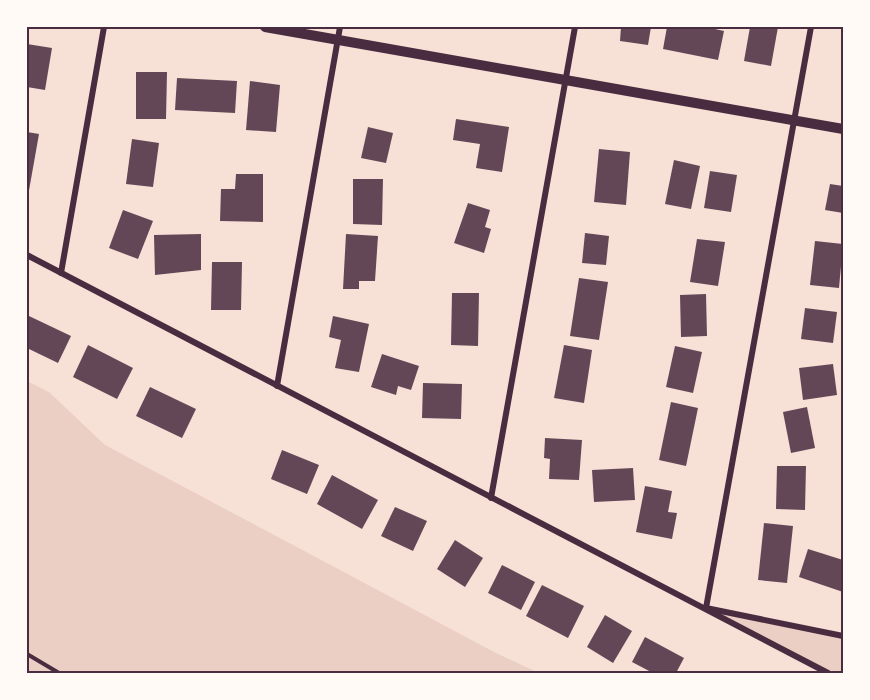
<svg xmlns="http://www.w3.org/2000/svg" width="870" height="700" font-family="'Golos Text',sans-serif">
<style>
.green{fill:#ebcfc5}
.building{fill:#644757}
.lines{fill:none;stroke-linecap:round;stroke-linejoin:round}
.path{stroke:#4a2c40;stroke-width:4}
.minor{stroke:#4a2c40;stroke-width:6}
.tertiary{stroke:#4a2c40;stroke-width:10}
.neatline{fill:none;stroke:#4a2c40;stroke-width:2}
</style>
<rect width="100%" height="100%" fill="#f7e1d7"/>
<g class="green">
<path d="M27,381L49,392L105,445L496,653L539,673H27Z"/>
<path d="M706,608L843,634V673H828Z"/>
</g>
<g class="building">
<path d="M621,27H651L648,45L620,41Z"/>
<path d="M667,27H706L724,31L718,60L663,49Z"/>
<path d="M750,27H778L771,66L744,61Z"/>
<path d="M27,44L52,48L45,90L27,87Z"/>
<path d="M136,72H167L166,119H136Z"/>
<path d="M177,78L237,81L235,113L175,110Z"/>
<path d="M250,81L280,85L276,132L246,130Z"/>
<path d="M456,119L509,127L502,172L476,168L480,144L453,140Z"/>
<path d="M368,127L393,133L386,163L361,158Z"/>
<path d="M27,132L39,134L28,196H27Z"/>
<path d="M132,139L159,143L153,187L126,184Z"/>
<path d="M599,149L630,152L626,205L594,202Z"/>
<path d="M674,160L700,166L691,209L665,204Z"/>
<path d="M710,171L737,175L731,212L704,208Z"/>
<path d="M236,174H263V222L220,221L221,189H235Z"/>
<path d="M353,179H383L382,225L353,224Z"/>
<path d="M830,184L843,186V213L825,210Z"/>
<path d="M468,203L490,210L485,227L491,229L484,253L454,243Z"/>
<path d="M123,210L153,221L138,259L109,248Z"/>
<path d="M585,233L609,236L606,265L582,263Z"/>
<path d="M201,234V270L155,275L154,235Z"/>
<path d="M346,234L378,236L375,281H359V289H343Z"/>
<path d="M697,239L725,242L718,286L690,282Z"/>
<path d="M815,241L843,244L839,288L810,285Z"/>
<path d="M212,262H242L241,310H211Z"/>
<path d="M579,278L608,282L599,340L570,336Z"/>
<path d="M452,293H479L478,346L451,345Z"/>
<path d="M706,294L707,336L681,337L680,295Z"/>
<path d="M805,308L837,312L833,343L801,339Z"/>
<path d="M29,316L71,336L58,363L27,348Z"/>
<path d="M333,316L369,324L359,372L335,368L341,340L329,337Z"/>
<path d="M88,345L133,368L117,399L73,377Z"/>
<path d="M564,345L592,350L584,403L554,398Z"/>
<path d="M675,346L702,352L693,393L666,387Z"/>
<path d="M382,354L419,366L411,390L398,386L396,395L371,387Z"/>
<path d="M833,364L837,395L803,400L799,368Z"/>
<path d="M423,383L462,384L461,419L422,418Z"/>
<path d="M150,387L196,409L182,438L136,416Z"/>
<path d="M671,402L698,408L686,466L659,460Z"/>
<path d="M807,407L815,448L791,453L783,412Z"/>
<path d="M545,438L582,440L579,480L549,479L550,459L544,458Z"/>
<path d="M282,450L319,465L307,494L271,479Z"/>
<path d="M777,466H806L805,510L776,509Z"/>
<path d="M633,468L635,500L594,502L592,470Z"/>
<path d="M332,475L378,500L362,529L317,504Z"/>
<path d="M645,486L672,491L668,512L677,513L672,539L636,532Z"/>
<path d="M395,507L427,521L413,551L381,536Z"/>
<path d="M764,523L793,526L787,583L758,580Z"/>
<path d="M455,540L483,558L465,587L437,569Z"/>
<path d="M808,549L843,560V592L799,577Z"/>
<path d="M502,565L535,582L521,610L488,593Z"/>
<path d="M542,585L584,606L568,638L526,616Z"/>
<path d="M605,615L632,631L613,663L587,647Z"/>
<path d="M645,637L684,658L676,673H653L632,662Z"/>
</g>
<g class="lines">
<path class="path" d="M27,654L59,673"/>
<g class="minor">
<path d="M811,27L706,608L843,636"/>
<path d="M27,255L828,673"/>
<path d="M61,273L104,27"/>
<path d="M277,386L340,27"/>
<path d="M491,498L575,27"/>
</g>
<path class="tertiary" d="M265,27L843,129"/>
</g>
<rect width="870" height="700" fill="none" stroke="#fffaf5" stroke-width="57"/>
<rect x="28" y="28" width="814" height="644" class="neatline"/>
</svg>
